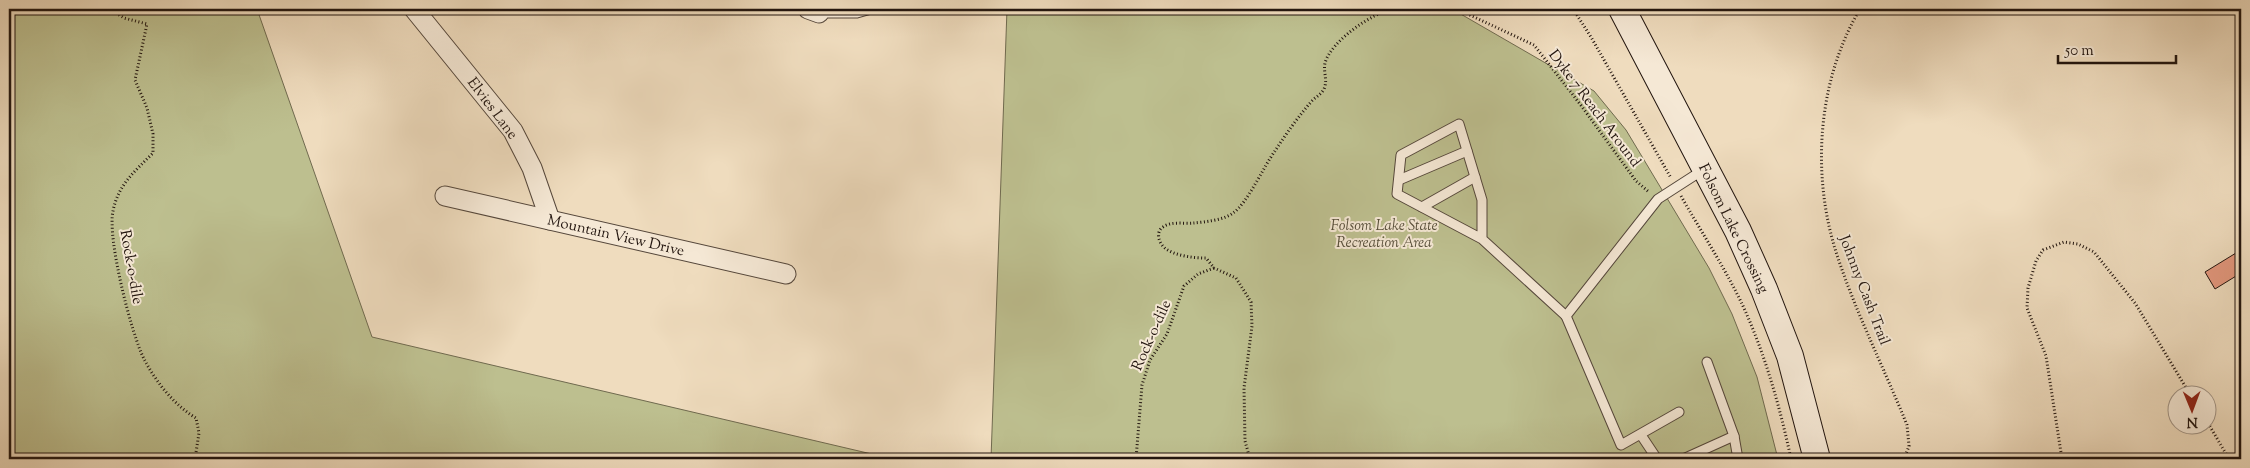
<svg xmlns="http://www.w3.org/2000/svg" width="2250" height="468" font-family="'Sorts Mill Goudy',serif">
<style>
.green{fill:#bdbf8f;stroke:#706a4f}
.building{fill:#e4987e;stroke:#22150f}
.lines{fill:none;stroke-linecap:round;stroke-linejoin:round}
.service-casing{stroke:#55473b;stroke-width:11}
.minor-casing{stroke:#55473b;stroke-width:21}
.secondary-casing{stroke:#22150f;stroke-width:28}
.path{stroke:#22150f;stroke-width:3;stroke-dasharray:1 2.5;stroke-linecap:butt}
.service{stroke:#f5e8d5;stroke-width:9}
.minor{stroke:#f5e8d5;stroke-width:19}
.secondary{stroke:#f5e8d5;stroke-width:26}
.labels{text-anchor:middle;stroke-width:4;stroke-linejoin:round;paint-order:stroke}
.street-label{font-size:15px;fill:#22150f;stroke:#f5e8d5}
.park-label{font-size:15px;font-style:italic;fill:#58503c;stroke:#f5e8d5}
</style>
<rect width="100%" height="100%" fill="#efdcbe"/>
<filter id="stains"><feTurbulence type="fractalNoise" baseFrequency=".004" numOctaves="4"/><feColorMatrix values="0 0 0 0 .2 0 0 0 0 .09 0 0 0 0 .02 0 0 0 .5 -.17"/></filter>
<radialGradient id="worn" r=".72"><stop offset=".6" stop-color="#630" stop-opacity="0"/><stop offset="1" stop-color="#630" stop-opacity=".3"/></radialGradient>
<g class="green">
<path d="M9,9H257L372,337L893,459H9Z"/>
<path d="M1007,9H1452L1594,91L1626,130L1709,268L1732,314L1757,377L1778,459H991Z"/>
</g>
<path class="building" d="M2236,253L2241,261V273L2215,289L2205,272Z"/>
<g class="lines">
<defs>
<g id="service">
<path d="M819,13H857L871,9"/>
<path d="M1399,180L1467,151"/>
<path d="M1422,207L1475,177"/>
<path d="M1482,239V200L1459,124L1401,155L1397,194L1482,239L1566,316"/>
<path d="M1679,412L1621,445L1566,316L1658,199L1703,170"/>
<path d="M1641,435L1657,459"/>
<path d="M1734,436L1738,459"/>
<path d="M1683,459L1734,436L1707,362"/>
</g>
<g id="minor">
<path d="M414,9L513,131L532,168L550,220"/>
<path d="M808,9L819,13"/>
<path d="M445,196L786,274"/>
</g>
<path id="secondary" d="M1622,9L1738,231L1764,289L1790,356L1817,459"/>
</defs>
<use href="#service" class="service-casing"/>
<use href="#minor" class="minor-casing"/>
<use href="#secondary" class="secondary-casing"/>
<g class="path">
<path d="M110,9L124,18L147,24L135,80L147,108L153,134V153C135,171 118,185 113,211C107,238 131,333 144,359C156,382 174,405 196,418L199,433L195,459"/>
<path d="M1415,9L1423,11L1444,9"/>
<path d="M1457,9L1534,45L1580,104L1636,181L1649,192"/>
<path d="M1573,9L1591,37L1671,178"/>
<path d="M1860,9C1817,81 1811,176 1837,255C1856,313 1884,368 1907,425L1909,446L1904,459"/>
<path d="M1681,196C1702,233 1725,268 1743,306C1765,354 1780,407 1791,459"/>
<path d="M2208,423L2229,459"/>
<path d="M1136,459L1142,385L1150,360L1167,334L1184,286L1198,274L1214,268"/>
<path d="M1250,459L1245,441L1244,388L1252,326L1251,302L1236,278L1214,268L1206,258C1193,258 1177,256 1166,249C1159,244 1155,232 1163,227C1171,221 1184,224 1193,223C1205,222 1224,220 1233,213C1247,204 1264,166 1275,151C1286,134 1298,117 1311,102C1315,97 1321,95 1324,89C1328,80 1323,72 1325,63C1331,41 1373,12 1394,9"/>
<path d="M2062,459L2046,356L2027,308L2028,288L2036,261L2043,250L2064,242L2078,244L2094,252L2135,303L2191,396"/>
</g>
<use href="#service" class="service"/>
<use href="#minor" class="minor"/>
<use href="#secondary" class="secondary"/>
</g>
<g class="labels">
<g class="street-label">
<text transform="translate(493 108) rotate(53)" y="5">Elvies Lane</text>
<text transform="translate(1595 108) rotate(53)" y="5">Dyke 7 Reach Around</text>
<text transform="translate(1734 228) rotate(64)" y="5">Folsom Lake Crossing</text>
<text transform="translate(616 235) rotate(13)" y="5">Mountain View Drive</text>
<text transform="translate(132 267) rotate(80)" y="5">Rock-o-dile</text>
<text transform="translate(1865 290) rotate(69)" y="5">Johnny Cash Trail</text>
<text transform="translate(1151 335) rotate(-66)" y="5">Rock-o-dile</text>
</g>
<g class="park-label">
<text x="1384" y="230">Folsom Lake State<tspan x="1384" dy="17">Recreation Area</tspan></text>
</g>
</g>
<rect width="2250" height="468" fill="none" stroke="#efdcbe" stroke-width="30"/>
<rect x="10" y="10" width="2230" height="448" fill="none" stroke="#22150f" stroke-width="2.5"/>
<rect x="15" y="15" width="2220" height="438" fill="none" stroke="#22150f"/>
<g transform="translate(2192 410) rotate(179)"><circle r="24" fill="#f5e8d5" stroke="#a19486"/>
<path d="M0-4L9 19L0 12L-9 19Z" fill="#8f2418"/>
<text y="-8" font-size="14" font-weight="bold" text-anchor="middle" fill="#22150f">N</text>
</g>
<path d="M2058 55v8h118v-8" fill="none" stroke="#22150f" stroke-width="2.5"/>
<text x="2065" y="55" font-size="15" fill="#22150f" stroke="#f5e8d5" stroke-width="4" paint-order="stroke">50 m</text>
<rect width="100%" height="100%" filter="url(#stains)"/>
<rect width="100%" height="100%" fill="url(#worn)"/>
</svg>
